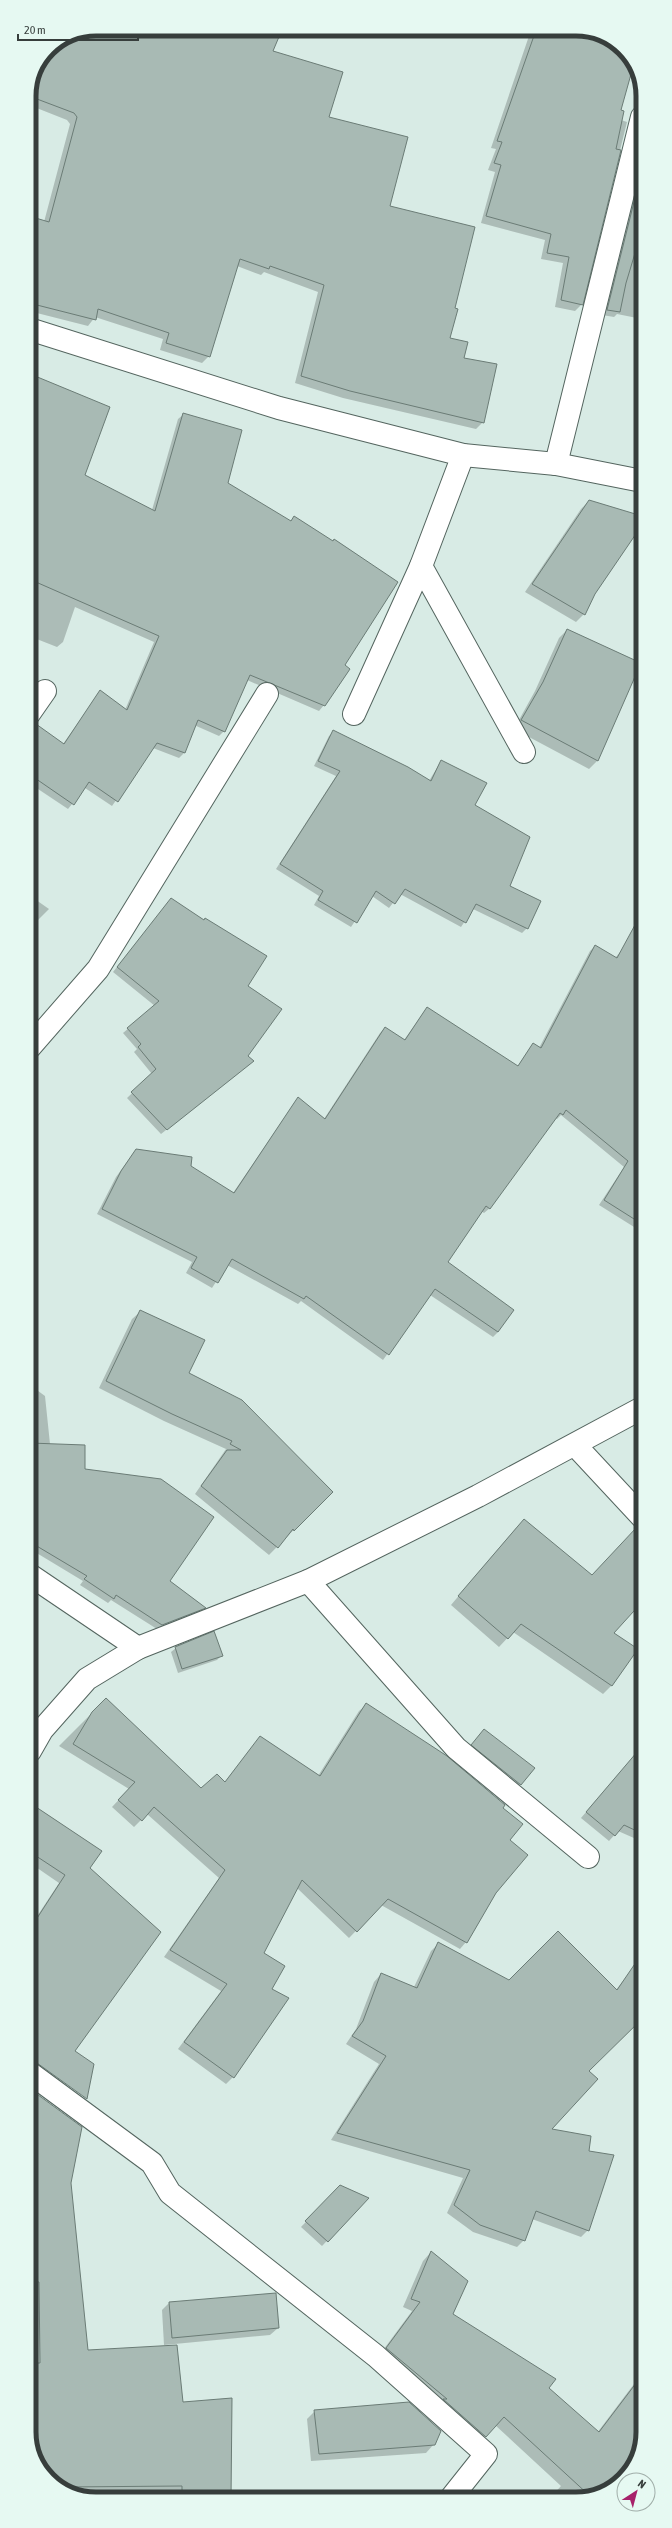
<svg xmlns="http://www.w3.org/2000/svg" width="672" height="2528" font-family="'Asap Condensed',sans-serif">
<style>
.shadow{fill:#0003}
.building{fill:#a8bab4;stroke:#6b7c76}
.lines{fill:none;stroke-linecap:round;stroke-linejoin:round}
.minor-casing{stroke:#54655f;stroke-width:24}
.minor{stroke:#fff;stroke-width:22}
.rim{fill:none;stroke:#373e3c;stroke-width:5}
</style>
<rect width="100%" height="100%" fill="#d8ebe5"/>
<g class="shadow">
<path d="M581,29L620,46L632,66L620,111L621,120L627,122L582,304L575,311L555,307L563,263L541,259L545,240L481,223L495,172L488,170L496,149L491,148L531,30Z"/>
<path d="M280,32L271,51L327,117L388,206L454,309L448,339L463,358L483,422L476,429L343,398L295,383L318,292L264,272L261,275L237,266L209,356L202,363L160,350L163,339L95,317L88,326L29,311V217L44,222L70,124L67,120L29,105L34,70L49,48L71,34Z"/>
<path d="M642,156V319L617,314L614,317L602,315Z"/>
<path d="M184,414L227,483L290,522L294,517L343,665L324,705L319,711L247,680L224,731L219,736L194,725L184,753L179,758L153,748L112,806L85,788L68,809L29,783V727L63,744L100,692L125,710L154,642L75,607L63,642L57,647L29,636V549L84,476L152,510L178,419Z"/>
<path d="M589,501L594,593L584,614L576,622L525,592L581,509Z"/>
<path d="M567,630L640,663L597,761L589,769L514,729L535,691L559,638Z"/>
<path d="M334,732L429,781L441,761L474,806L527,928L522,933L473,909L461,927L400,894L389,908L372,896L351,927L314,905L319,896L276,869L336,776L314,766L329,736Z"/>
<path d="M29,895L49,909L29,929Z"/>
<path d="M167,904L247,986L248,1065L161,1134L127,1098L152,1074L134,1052L137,1049L123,1033L155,1006L113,972Z"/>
<path d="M595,946L615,958L622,950L642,965V1014L629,1045L642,1055V1232L599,1205L624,1167L561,1115L557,1119L555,1118L490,1208L484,1213L481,1211L447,1262L498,1332L493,1337L430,1295L383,1360L301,1301L298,1304L227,1265L212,1288L186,1273L192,1262L97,1214L116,1177L136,1150L190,1167L233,1193L298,1098L324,1119L380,1033L385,1028L404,1040L427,1008L517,1067L533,1044L539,1048L590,951Z"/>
<path d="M140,1312L188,1374L331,1492L269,1555L195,1494L226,1449L164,1421L99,1388L132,1319Z"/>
<path d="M30,1385L45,1396L50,1444L84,1470L168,1582L204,1608L200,1612L157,1629L111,1600L108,1603L80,1585L83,1581L30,1549Z"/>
<path d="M516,1528L590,1578L628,1537L642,1550L643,1583L612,1633V1685L603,1694L513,1632L499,1647L451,1605Z"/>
<path d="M176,1648L222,1655L217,1660L178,1673L171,1652Z"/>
<path d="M106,1699L201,1789L224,1783L260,1737L318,1776L359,1711L366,1705L501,1808L508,1840L495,1892L466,1942L460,1949L381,1905L349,1938L297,1888L262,1953L233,2077L226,2084L178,2049L221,1991L164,1957L219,1878L147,1814L134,1827L112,1807L129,1789L59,1746Z"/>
<path d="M480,1735L534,1768L516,1789L468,1750Z"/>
<path d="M620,1772L643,1780V1842L618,1831L609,1841L581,1818Z"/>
<path d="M30,1804L100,1851L89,1868L30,2054V1927L59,1883L30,1863Z"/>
<path d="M438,1944L509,1981L616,1990L636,1964L588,2071L550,2130L588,2152V2230L581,2237L532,2219L524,2240L517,2247L473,2232L447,2213L463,2178L331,2140L379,2064L346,2044L356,2029L374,1982L381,1974L414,1987L431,1951Z"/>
<path d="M340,2186L368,2198L322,2246L301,2227Z"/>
<path d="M30,2240L87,2351L182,2403L230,2499H115L116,2493L79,2494L71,2490V2477L33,2364Z"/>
<path d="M431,2252L452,2315L547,2388L597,2433L643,2372V2432L629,2473L589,2498H550L561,2486L495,2425L477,2445L378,2357L412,2311L403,2307L423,2261Z"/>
<path d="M275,2294L278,2328L270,2335L164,2345L162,2310L169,2303Z"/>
<path d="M315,2411L434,2444L426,2453L311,2461L307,2419Z"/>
</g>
<g class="building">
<path d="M581,29L620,46L633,67L621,110L624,111L616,149L621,150L583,305L561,300L569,257L547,253L551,234L486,216L501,165L494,163L502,142L497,141L536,30Z"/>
<path d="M281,32L273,51L343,72L329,117L408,137L390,206L475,227L455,308L458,309L450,338L468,342L464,358L497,364L484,423L350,391L301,376L324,285L270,266L269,269L240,259L210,357L166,343L169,333L98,309L96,320L29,303V216L49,222L77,117L74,113L29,96L34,70L49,48L71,34Z"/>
<path d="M642,170V230L626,283L620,312L607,310Z"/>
<path d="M35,376L110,407L85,475L155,511L183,413L242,430L228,483L291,521L294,516L333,541L334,539L398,582L345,665L350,669L325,706L250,675L225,732L198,720L185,753L157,743L118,802L89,782L74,805L29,774V726L36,724L64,744L100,690L127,710L159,636L29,579V398Z"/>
<path d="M589,500L642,516V525L595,594L585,615L532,584Z"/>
<path d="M567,629L641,663L598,761L521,720L543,682Z"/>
<path d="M333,730L408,767L431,781L441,760L487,783L475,805L530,837L510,886L541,901L528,929L476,904L466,923L405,889L395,904L376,891L357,923L318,900L323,891L280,864L340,771L318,761Z"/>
<path d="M171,898L204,920L205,918L267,956L248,986L282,1009L248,1056L254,1061L167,1130L131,1092L156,1069L138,1047L141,1044L127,1028L159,1001L117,967Z"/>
<path d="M642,912V1224L604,1200L628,1161L566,1110L563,1115L560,1113L490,1209L486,1206L448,1262L514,1310L498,1332L435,1289L389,1355L306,1296L304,1299L232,1259L218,1283L191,1268L197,1257L102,1209L121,1171L136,1149L192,1157L191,1166L234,1193L298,1097L325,1119L385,1027L405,1040L427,1007L518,1066L533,1043L541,1048L595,945L617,958Z"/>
<path d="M140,1310L205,1340L189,1373L242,1400L333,1492L294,1531L293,1529L278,1548L201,1486L227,1450H241L230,1444L232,1441L172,1414L106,1381Z"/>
<path d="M30,1443L85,1445V1469L161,1479L214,1517L170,1581L206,1608L162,1625L116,1595L114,1599L84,1579L87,1576L30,1542Z"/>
<path d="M524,1519L592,1575L636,1528L642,1529L643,1601L614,1633L638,1649L612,1686L521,1624L508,1639L458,1596Z"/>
<path d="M214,1631L223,1656L182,1669L175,1647Z"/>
<path d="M106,1698L201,1788L217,1774L225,1782L260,1736L320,1776L366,1703L447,1756L505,1805L503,1808L523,1824L510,1840L528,1855L496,1893L467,1943L388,1899L357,1932L302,1880L264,1953L285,1966L272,1989L289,1998L234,2078L184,2042L227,1984L170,1950L225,1870L154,1807L142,1821L118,1800L135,1782L73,1744L92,1712Z"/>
<path d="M484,1729L535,1768L521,1785L471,1745Z"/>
<path d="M643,1745V1834L624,1825L615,1836L586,1812Z"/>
<path d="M30,1803L102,1851L90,1868L161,1932L75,2051L94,2064L87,2099L37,2063L30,2061V1929L65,1875L30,1852Z"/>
<path d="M558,1931L617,1990L643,1952V2018L589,2071L598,2079L552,2129L591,2136L589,2151L614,2155L589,2231L536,2211L525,2241L480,2225L454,2205L470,2170L337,2133L386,2056L352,2036L363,2021L381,1973L417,1988L438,1942L509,1980Z"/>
<path d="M30,2089L82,2127L71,2183L88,2350L177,2345L183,2402L232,2398L231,2499H190V2492H182V2486L64,2487L52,2483L30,2445V2363H40L39,2282L30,2281Z"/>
<path d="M340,2185L369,2198L328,2242L305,2221Z"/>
<path d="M431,2251L468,2281L453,2314L556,2379L549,2388L599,2432L643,2374V2432L629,2473L591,2497L504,2417L486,2437L443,2399H447L386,2348L420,2302L411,2299Z"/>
<path d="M276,2293L279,2328L172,2338L169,2302Z"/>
<path d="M409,2402L441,2431L435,2445L319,2454L314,2410Z"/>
</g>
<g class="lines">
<defs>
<g id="minor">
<path d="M29,329L279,408L463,455L556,464L642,481"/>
<path d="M556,464L642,117"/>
<path d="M421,566L524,752"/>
<path d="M29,714L45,691"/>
<path d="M354,714L421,566L463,455"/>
<path d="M30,1047L98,969L267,694"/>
<path d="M575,1445L642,1517"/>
<path d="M30,1575L138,1648"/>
<path d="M308,1581L456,1748L588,1857"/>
<path d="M30,1751L42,1730L87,1679L138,1648L308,1581L478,1496L642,1408"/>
<path d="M30,2073L152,2163L170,2193L376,2356L486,2454L451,2498"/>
</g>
</defs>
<use href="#minor" class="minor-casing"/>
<use href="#minor" class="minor"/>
</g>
<path d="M0 0H672V2528H0ZM96 36H576A60 60 0 0 1 636 96V2432A60 60 0 0 1 576 2492H96A60 60 0 0 1 36 2432V96A60 60 0 0 1 96 36Z" fill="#e6f9f2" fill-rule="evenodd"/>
<path class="rim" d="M96 36H576A60 60 0 0 1 636 96V2432A60 60 0 0 1 576 2492H96A60 60 0 0 1 36 2432V96A60 60 0 0 1 96 36Z"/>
<g transform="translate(636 2492) rotate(36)"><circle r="19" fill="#e6f9f2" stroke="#a0aea9"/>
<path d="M0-3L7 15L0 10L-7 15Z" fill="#a7216a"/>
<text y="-6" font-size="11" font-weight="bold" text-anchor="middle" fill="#373e3c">N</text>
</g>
<path d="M18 34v6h120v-6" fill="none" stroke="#373e3c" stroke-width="2"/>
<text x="24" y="34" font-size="12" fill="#373e3c" stroke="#e6f9f2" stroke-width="3" paint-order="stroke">20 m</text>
</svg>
